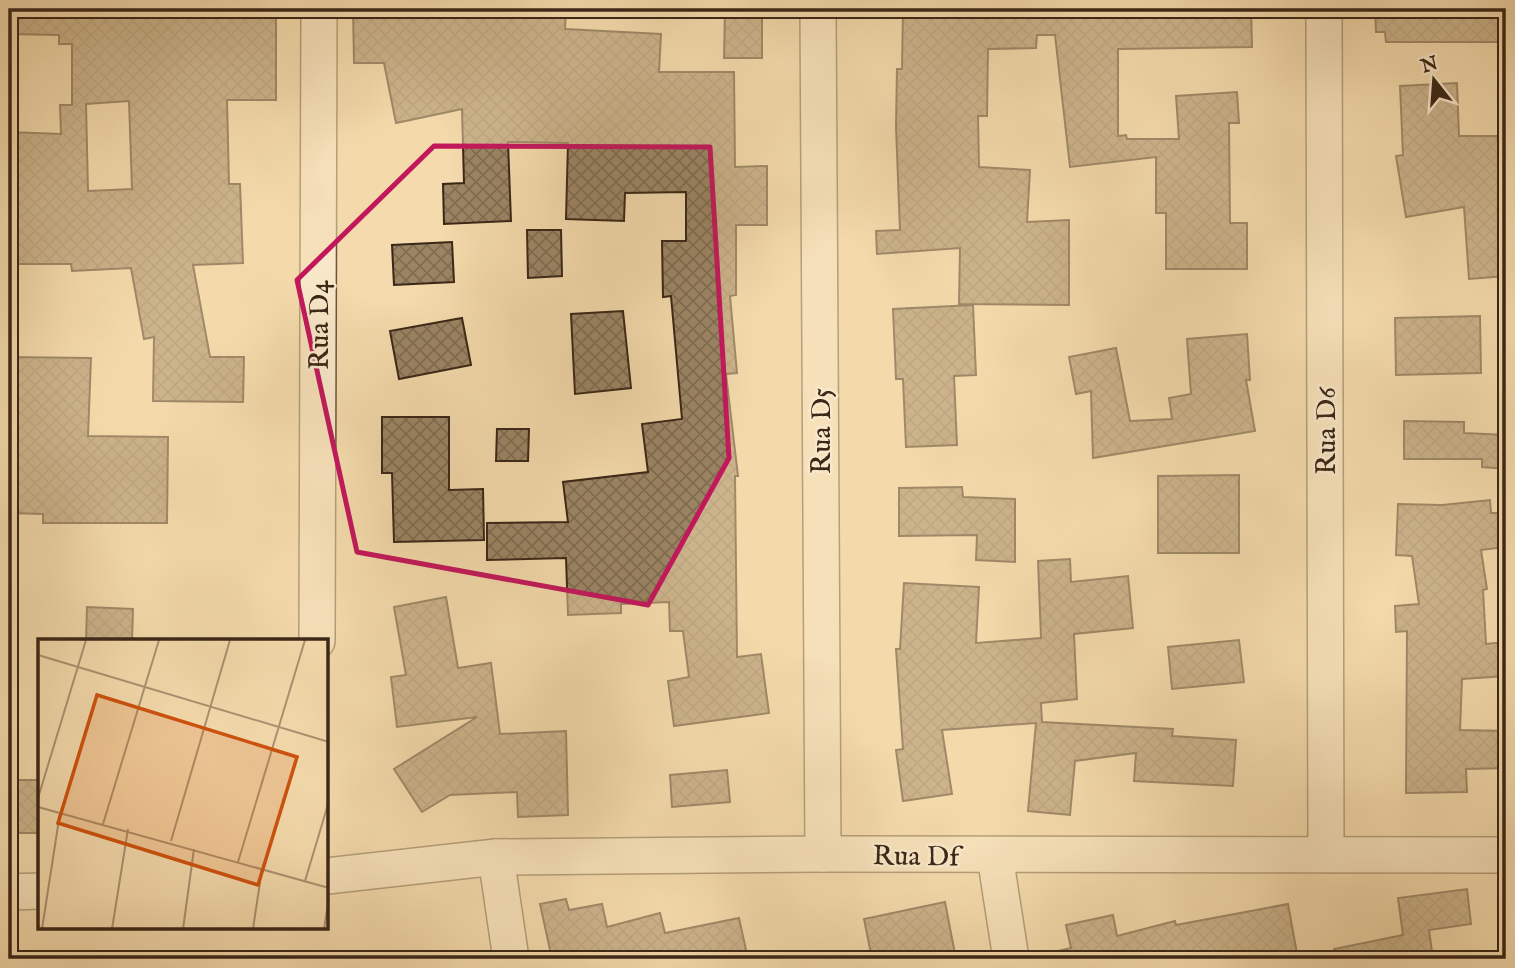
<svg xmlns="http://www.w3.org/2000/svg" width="1515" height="968" font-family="'IM FELL English',serif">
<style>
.building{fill:url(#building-cross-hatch);stroke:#3b2717;stroke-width:2;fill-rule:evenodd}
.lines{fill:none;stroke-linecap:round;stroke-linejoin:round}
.minor-casing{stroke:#69543c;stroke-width:38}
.minor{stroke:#f8e7c9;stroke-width:35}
.marked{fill:none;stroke:#c2185b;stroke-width:5;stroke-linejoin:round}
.labels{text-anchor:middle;stroke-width:5;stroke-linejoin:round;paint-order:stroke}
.street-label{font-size:28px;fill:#3b2717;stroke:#f8e7c9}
.inset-road{fill:none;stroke:#aa9270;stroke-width:2}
.view{fill:#ce520e;fill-opacity:0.15;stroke:#ce520e;stroke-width:3.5}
.inset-edge{fill:none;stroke:#3b2717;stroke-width:3.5}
</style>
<defs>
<pattern id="building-cross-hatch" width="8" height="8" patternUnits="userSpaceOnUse" patternTransform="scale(1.75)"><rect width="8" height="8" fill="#9b8464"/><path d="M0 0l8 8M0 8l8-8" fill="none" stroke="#806c51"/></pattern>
</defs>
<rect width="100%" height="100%" fill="#f4daac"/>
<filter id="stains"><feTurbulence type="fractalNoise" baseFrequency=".00286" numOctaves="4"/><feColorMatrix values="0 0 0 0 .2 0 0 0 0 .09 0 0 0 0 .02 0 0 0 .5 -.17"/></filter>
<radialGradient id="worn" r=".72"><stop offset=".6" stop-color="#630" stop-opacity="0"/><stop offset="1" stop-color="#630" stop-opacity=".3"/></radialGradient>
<g class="building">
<path d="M9,9H276V100H227L229,184H240L243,263L193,265L210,357H244L243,402L153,401L154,337L144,339L131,268L72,271L71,264H16V183H9V132L61,134L60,105H72V44H59V35L9,34ZM129,101L132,189L88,191L86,104Z"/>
<path d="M353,9H566L565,29L661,34L659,72H734L735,167L767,166V225H736V295L730,296L737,373L726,374L738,476H735L737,657L761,654L769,713L674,726L668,681L689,677L683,631H670L669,602L621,604V613L568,615L566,558L487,560V523L568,522L563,482L648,472L642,424L682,419L671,296L663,297L662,241H686V192L625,193L624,221L566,219L568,143L508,142L511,221L444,224L443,184L464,183L462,109L396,123L384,63H354Z"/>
<path d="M725,9H762V58H724Z"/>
<path d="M903,9H1251L1252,47L1118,49V136L1126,135L1127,139H1179L1176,96L1237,92L1239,123H1229L1230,223H1247V269H1166V213H1156V157L1070,167L1055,35H1037L1036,48L988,49L987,116H978L979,167L1030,170L1027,222L1069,220V305L959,304L960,248L877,254L876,231L900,230L896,127L897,69H902Z"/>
<path d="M1375,9H1506V42H1386L1385,32H1376Z"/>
<path d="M1457,83L1459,136H1506V276L1469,279L1464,207L1406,217L1396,156L1403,155L1400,86Z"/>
<path d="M527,230H561L562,276L528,278Z"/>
<path d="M452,242L454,282L394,285L392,245Z"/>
<path d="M973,305L976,375L954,376L957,445L906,447L903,379H896L893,309Z"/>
<path d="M623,311L631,388L575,394L571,314Z"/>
<path d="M1480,316L1481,373L1396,375L1395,318Z"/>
<path d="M462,318L471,365L399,379L390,331Z"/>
<path d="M1247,334L1250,380H1246L1255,431L1093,458L1091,391L1076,394L1069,357L1116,348L1130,421L1172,419L1169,398L1191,394L1187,339Z"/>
<path d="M9,357L91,358L88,436L168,437L167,523H43V514L9,513Z"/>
<path d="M382,417H449V490L483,489L484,540L394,542L392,473H382Z"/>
<path d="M1404,421L1464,422V433L1506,435V469L1482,467V459H1404Z"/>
<path d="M497,429H529L528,461H496Z"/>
<path d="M1239,475V553H1158V476Z"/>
<path d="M962,487L963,497L1015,499V562L976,560L977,535L899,536V488Z"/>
<path d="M1490,500L1491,513H1502L1505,547L1481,550L1487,589L1483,590L1486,644L1506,642V676L1462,679L1460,730L1506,731V768L1466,769L1467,792L1406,793L1407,631L1396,632L1395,606L1419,604L1412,556L1396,555L1398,504L1442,505Z"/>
<path d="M1070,559L1071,582L1128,576L1133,628L1074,634L1077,699L1041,703L1042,722L1173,729L1172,736L1236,740L1233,786L1134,781L1136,753L1075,761L1070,815L1028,811L1036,723L942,730L952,794L903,801L896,750L903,749L896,649H900L904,583L979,587L976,643L1041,638L1038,561Z"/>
<path d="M446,597L458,668L491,663L500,734L566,731L568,815L518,817L517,792L450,795L422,812L394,769L477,717L397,727L391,677L406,675L394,607Z"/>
<path d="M87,607L133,609L132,641H86Z"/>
<path d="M1239,640L1244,682L1172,689L1168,647Z"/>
<path d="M727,770L730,802L672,807L670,775Z"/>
<rect x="9" y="780" width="31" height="53"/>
<path d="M1467,889L1471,924L1429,930L1433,959H1335L1334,949L1403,935L1398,898Z"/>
<path d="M566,899L569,910L602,904L607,927L660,913L665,933L739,918L748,959H552L540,904Z"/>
<path d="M945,902L956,959H872L864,919Z"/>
<path d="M1288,904L1298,959H1059L1058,951L1071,948L1066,925L1113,915L1117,936L1175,921L1176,925Z"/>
</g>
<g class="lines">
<defs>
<g id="minor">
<path d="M818,9L823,854"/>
<path d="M1324,9L1326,854"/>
<path d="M317,641L319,9"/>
<path d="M995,856L1011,959"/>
<path d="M496,857L511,959"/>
<path d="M327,876L496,857L823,854L1506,855"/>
<path d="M9,892L40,891"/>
</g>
</defs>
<use href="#minor" class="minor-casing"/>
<use href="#minor" class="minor"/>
</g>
<path d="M0 0H1515V968H0ZM434,146L710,147L729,458L648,605L357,552L297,280Z" fill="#f4daac" fill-opacity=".55" fill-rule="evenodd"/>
<path class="marked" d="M434,146L710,147L729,458L648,605L357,552L297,280Z"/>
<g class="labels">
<g class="street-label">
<text transform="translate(318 325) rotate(-90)" y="10">Rua D4</text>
<text transform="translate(820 431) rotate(-90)" y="10">Rua D5</text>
<text transform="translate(1325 431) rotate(-90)" y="10">Rua D6</text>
<text transform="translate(916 855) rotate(1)" y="10">Rua Df</text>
</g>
</g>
<g transform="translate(38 639)">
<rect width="290" height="290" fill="#f4daac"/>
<path class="inset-road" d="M0,16L291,103M0,159L48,1M0,168L291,249M65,185L121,1M133,202L192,1M200,223L267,1M267,242L291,162M4,290L22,174M74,290L90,190M145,290L156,210M215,290L224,230M286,290L291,259"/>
<path class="view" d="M59,56L259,118L220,246L20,184Z"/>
<rect width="290" height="290" class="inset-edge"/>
</g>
<rect width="1515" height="968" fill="none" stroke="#f4daac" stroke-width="35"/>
<rect x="10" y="10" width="1494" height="947" fill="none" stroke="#3b2717" stroke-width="3.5"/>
<rect x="18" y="18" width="1480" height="933" fill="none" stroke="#3b2717" stroke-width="2"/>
<g transform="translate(1434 80) rotate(343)" stroke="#f8e7c9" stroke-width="5" paint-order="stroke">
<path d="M0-5L12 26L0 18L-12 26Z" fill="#3b2717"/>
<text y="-10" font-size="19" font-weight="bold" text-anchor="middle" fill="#3b2717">N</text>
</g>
<rect width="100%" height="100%" filter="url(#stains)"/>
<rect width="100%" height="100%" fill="url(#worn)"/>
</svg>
